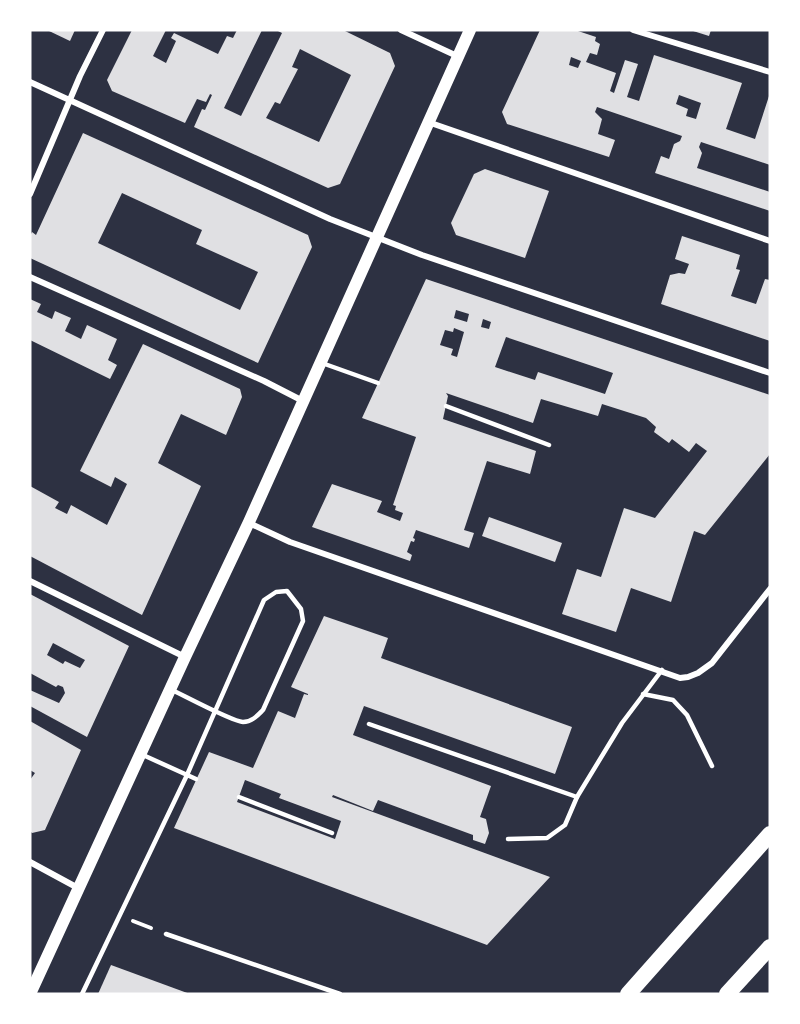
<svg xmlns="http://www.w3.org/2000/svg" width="800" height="1024" font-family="'IBM Plex Sans',sans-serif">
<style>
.building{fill:#e0e0e3;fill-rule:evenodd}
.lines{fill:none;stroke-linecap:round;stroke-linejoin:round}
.path{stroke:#fff;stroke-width:4}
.service{stroke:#fff;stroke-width:4.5}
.minor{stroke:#fff;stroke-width:6}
.secondary{stroke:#fff;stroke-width:12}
.trunk{stroke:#fff;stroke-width:16}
</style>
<rect width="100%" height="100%" fill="#2d3142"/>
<g class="building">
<path d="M47,30H75L70,41Z"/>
<path d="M132,30H166L153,56L166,63L176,41L171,38L174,33L218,54L227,36L233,38L237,30H262L224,108L241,116L282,33L276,30H343L390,53L395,66L340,184L328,188L194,127L202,109L205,110L212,95L210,94L206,102L197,99L185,123L112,91L107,80ZM300,49L351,75L319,142L266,118L275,102L280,104L298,69L292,67Z"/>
<path d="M540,30H575L596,37L595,41L600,44L597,55L590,53L586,62L616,73L610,91L614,93L625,60L638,64L627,97L639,101L654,55L742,83L726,129L755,139L770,93V165L701,142L699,147L702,153L697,168L770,192V211L655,173L661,156L669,159L674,144L680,141L682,136L597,107L595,112L602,119L598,134L615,140L609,157L507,124L502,112ZM571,57L581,61L578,68L569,65ZM679,95L701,103L696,119L686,116L688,109L676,104Z"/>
<path d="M690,30H711L709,36Z"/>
<path d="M83,133L308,235L312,247L258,363L30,258V236L32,232L36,235ZM122,193L202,230L196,244L258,272L240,310L98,243Z"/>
<path d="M485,169L549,191L525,258L456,235L451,223L474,174Z"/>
<path d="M682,236L740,255L736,269L740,270L731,296L756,304L765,279L770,280V341L661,304L670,275L679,273L685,274L689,264L675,259Z"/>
<path d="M426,279L770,395V454L705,535L694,531L671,602L631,588L616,632L562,614L577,569L601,577L624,508L655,518L707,451L696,443L689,452L672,439L669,443L654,432L656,427L646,418L602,404L598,416L541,399L533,423L446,393L448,396L443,419L536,451L530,474L487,461L464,530L474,533L469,548L416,530L413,538L415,539L414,542L411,541L407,552L412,555L410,561L312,527L332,484L382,501L377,512L400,521L403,513L395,510L396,506L393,505L416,437L362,418ZM456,310L469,314L467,322L454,318ZM483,319L491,322L489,329L481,327ZM454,328L464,332L457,357L451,355L453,349L440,345L445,330L453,332ZM506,337L613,373L605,394L538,372L535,380L495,367Z"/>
<path d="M30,299L41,304L37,312L52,319L55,311L71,318L65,331L81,339L87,325L117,339L108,360L117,365L110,379L30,340Z"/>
<path d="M143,344L240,389L242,397L226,435L181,414L158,463L201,486L142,615L30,556V486L59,502L55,508L67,514L71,505L107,525L127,484L115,477L111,487L80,471Z"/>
<path d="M489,517L562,543L555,562L482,536Z"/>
<path d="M30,594L129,646L87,737L30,706V690L59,703L65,693L63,687L58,685L56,687L30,673ZM53,643L85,660L80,668L65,661L63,664L47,655Z"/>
<path d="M324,616L388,638L381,658L572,727L555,774L364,706L353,735L491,786L480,817L486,819L489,833L485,844L473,840V835L378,800L373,811L333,795L332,797L550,877L487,945L174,828L209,752L253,768L278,711L295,718L304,694L308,695V694L291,687ZM245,780L281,794L279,798L341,821L335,839L237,802Z"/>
<path d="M30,721L81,750L45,830L32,833L30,831V780L35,773L30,770Z"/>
<path d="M111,965L190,994H98Z"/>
</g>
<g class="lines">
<path class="path" d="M133,921L151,928"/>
<g class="service">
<path d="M322,363L378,383"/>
<path d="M446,406L549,445"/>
<path d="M643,694L673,700L687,715L712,766"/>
<path d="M369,724L577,797L622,723L662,670"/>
<path d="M143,755L196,779"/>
<path d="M239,797L332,833"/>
<path d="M508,839L547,838L565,825L577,797"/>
<path d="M166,934L340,994"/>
<path d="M82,994L187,775L264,600L276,592L287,591L301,609L303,621L263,710C258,715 252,722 243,722C233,722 183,695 170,689"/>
</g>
<g class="minor">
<path d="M401,30L457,56"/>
<path d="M633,30L770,72"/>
<path d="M30,82L330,219L422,255L770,373"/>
<path d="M428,122L770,241"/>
<path d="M30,194L80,76L103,30"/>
<path d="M30,277L264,381L303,401"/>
<path d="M249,523L290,542L680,678L688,677L698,673L712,663L770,589"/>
<path d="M30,581L185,657"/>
<path d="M30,862L78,888"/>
</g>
<path class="secondary" d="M30,994L185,657L249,522L470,30"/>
<g class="trunk">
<path d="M628,994L770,834"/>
<path d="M727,994L770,947"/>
</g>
</g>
<rect width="800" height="1024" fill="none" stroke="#ffffff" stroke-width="63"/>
</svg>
